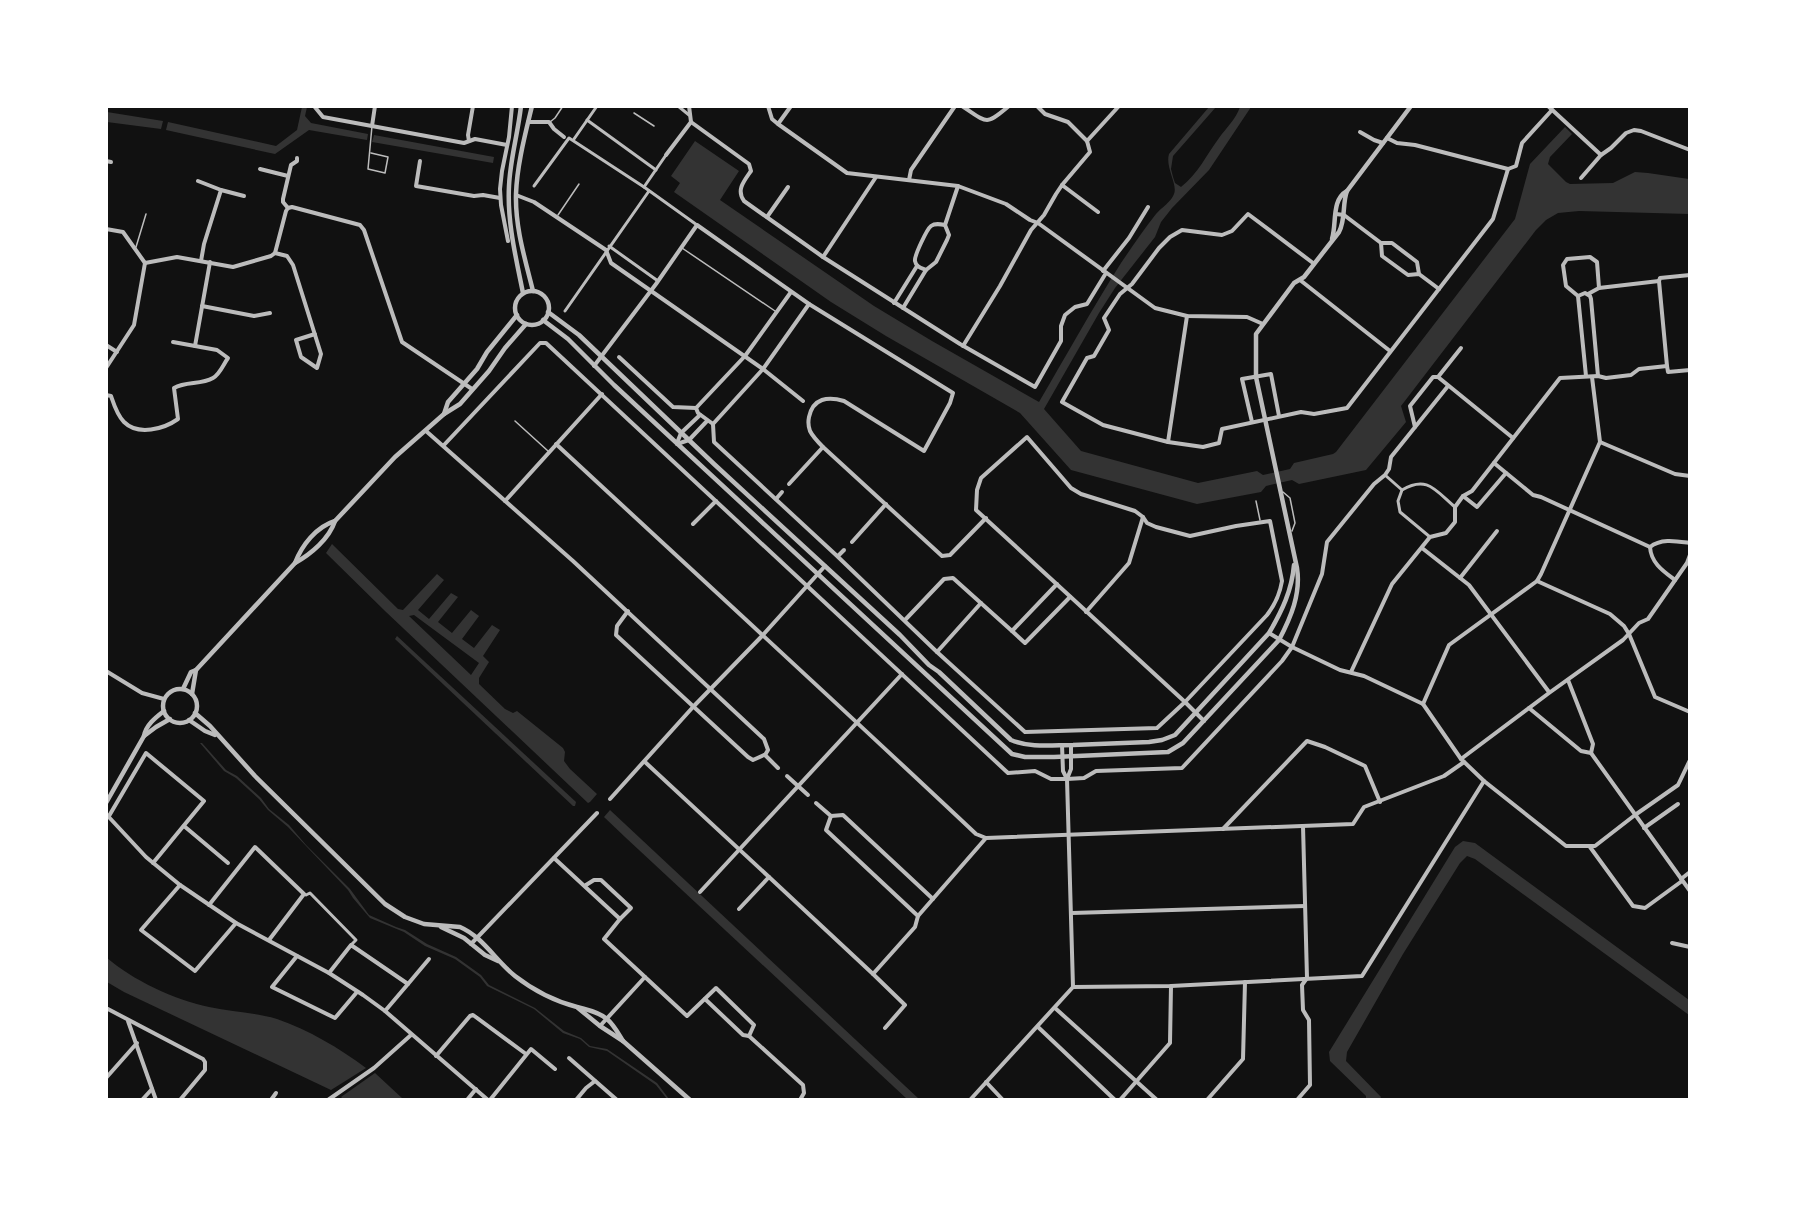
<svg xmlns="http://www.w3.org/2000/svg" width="1796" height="1206" font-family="Inter,sans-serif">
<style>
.water{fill:#333;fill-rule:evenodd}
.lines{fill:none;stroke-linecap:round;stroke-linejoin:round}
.service{stroke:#bcbcbc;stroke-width:1.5}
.pedestrian{stroke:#bcbcbc;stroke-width:3}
.minor{stroke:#bcbcbc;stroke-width:4}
.tertiary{stroke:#bcbcbc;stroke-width:4.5}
</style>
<rect width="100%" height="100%" fill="#111"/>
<g class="water">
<path d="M307,107L305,116L311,123L368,134L367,140L309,130L275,154L166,130L168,122L276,146L297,130L302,107Z"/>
<path d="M1209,107H1216L1173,156L1171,169L1173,177L1175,183L1181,187C1198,174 1207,154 1219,138C1226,128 1236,119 1240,107H1251L1209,170L1172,208L1161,222L1155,237L1115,288L1099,313L1044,409L1081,451L1198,483L1257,471L1263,475L1290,469L1294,463L1333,454L1336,452L1515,219L1530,164L1565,127L1572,134L1550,157L1548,164L1566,182L1570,184L1613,183L1635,172L1648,173L1689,179L1690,214L1579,211L1558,213L1546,220L1536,230L1401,406L1406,422L1366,470L1299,484L1292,480L1266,486L1261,492L1197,504L1071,470L1020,413L886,336L831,302L674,192L680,183L671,176L695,141L739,171L720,200L874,306L932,341L1039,402C1066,356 1092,309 1121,263C1132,247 1144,229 1156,214C1161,208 1172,201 1174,194C1178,185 1165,167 1169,154Z"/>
<path d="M107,112L163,121L161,129L107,122Z"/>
<path d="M374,135L494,157L493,163L372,142Z"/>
<path d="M332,544L398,609L403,610L437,574L444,580L418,610L429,619L451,593L458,597L438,622L452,633L471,610L479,616L462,639L474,648L492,625L500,630L483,656L489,662L479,678V684L505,709L513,713L517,711L563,748L565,752L564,761L570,769L597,794L590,802L588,803L385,611L326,553ZM414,615L479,663L471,675L409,616Z"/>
<path d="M397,636L576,802L575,806H573L395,639Z"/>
<path d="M200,743H202L226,770L237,776L261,798L269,809L289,825L306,845L350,889L369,915L396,927L405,930L427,944L456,957L481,975L489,985L535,1008L564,1031L581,1038L590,1046L607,1049L657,1083L669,1099H667L656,1085L607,1051L589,1047L580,1039L563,1033L534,1009L487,986L480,977L455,959L425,946L404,932L370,918L353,898L348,890L288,827L268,810L259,799L236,778L224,771Z"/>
<path d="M610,810L919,1099H907L625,837L604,817Z"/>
<path d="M1463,841L1475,843L1689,1000V1015L1475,859L1467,856L1460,863L1403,954L1347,1052L1346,1061L1381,1097L1380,1099H1366V1096L1330,1061L1329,1052L1455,847Z"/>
<path d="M106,957C132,980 175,1000 209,1007C233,1012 253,1012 277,1019C309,1030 339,1048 366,1068L331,1090L124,992L107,982Z"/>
<path d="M375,1073L403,1099L344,1100L341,1097Z"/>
</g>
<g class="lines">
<g class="service">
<path d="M634,113L654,126"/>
<path d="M550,122L555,118L563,106"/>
<path d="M371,153L388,157L385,173L368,169L372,126"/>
<path d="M558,215L579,184"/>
<path d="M136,247L146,214"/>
<path d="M682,248L775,311"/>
<path d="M515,421L548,451"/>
<path d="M1283,492L1290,498L1295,523L1292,531"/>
<path d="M1256,501L1260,520"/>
</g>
<g class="pedestrian">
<path d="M678,106L689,115"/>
<path d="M587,120L656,170"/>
<path d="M574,139L597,106"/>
<path d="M534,186L569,138L644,187L697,225"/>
<path d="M644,187L666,155"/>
<path d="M609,246L658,281"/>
<path d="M565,311L649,191"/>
<path d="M1385,475L1402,490"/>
<path d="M1430,537L1400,512L1398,501L1402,490C1427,475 1435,490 1455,507"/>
<path d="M304,894L306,895L310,893L356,940L351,945"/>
</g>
<g class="minor">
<path d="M314,106L323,117L464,143L475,139L507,145"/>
<path d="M768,106L772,119L778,124L847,173L958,186L1006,204L1030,220L1038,223L1155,308L1187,316L1247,317L1263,324"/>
<path d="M962,106C988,123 985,126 1009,106"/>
<path d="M1037,106L1045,114L1068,122L1087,141L1119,106"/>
<path d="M1548,106L1601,155"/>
<path d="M528,122H549L554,129L564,137"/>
<path d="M691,122L749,164L751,171C744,181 736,190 744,201L823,257L960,344L1035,387L1061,341V326L1065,315L1075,307L1087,304L1106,273"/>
<path d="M778,124L791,106"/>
<path d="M372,126L375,106"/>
<path d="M1360,132L1374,140L1383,143"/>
<path d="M1387,138L1397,143L1415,145L1508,169"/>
<path d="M469,141L468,135L473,106"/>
<path d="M666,155L691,122L689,106"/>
<path d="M106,161L111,162"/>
<path d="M420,161L416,186L474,196L483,195L500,198"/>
<path d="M260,169L288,176"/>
<path d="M1581,178L1601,155L1611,148L1626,133L1634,130L1641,131L1690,150"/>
<path d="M909,180L911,170L955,106"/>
<path d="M198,181L221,190L204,244L201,261"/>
<path d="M1062,185L1090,152L1087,141"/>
<path d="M221,190L244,196"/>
<path d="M516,195L534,202L606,250L611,263L763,369L803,401"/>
<path d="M288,208L283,202V199L291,165L297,161V158"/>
<path d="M1336,214L1344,215L1381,243L1382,256L1408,275L1419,274L1439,289"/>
<path d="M767,217L788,187"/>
<path d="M106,229L123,232L145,263"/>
<path d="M508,241L501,205L500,189L502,171L509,137L512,106"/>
<path d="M1381,243H1392L1417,262L1419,274"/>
<path d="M275,253L287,256L293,265L321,354L317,368L301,357L296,340L315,334"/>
<path d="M823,257L876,177"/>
<path d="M1313,263L1248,214L1232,231L1222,235L1182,230L1170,237L1159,248L1132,284L1120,294L1104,318L1109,330L1094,356L1087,358L1062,402L1103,425L1168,442L1203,447L1219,443L1222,429L1301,412L1314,414L1347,408L1493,219L1508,169L1516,166L1522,143L1552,110"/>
<path d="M926,270C921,268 916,267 915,261C914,256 927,229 931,226C935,223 940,224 945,225"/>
<path d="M1103,271L1129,238L1148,207"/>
<path d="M1300,280L1390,351"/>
<path d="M1599,288L1659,281"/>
<path d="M1578,296L1566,286L1563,265L1567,259L1590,257L1597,262L1599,288L1588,294"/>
<path d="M894,303L917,266"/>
<path d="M202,306L254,316L270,313"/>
<path d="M903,308L926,270L936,262L947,240L949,235L945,225L958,186"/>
<path d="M106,345L117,352"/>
<path d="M195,346L210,262"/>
<path d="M963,346L1000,286L1031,230L1044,215L1056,194L1062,185L1098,212"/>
<path d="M619,357L673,407L696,408"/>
<path d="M594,366L656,284L697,225L809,304L953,393L950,403L924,451L844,401C828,396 813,398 809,417C808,422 808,426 810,431C813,437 818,442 823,447L942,556L950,555L986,518"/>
<path d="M1667,366L1659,281L1660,278L1690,275"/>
<path d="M106,368L134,325L145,263L177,257L233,267L271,256L275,253L286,211L288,208L292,207L360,225L364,230L402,342L472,389"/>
<path d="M1586,376L1578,296L1585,293L1590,296L1591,299L1598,376"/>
<path d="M1438,377L1513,438"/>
<path d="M106,395L111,396C114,405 117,415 124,422C138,436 164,429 178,419L174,388C186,381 201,385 213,378C220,374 223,365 228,358L217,350L173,342"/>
<path d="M696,408L745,356L791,292"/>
<path d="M696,408L698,413L713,424"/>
<path d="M1252,422L1242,379L1271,374L1279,416"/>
<path d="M713,424L714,442L836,555L937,652L981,603"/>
<path d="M713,424L763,369L809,304"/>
<path d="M1415,427L1410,406L1433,377H1438L1461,348"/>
<path d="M426,431L573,561L764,739L768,750L765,755"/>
<path d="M1168,442L1187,316"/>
<path d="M1600,442L1675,474L1690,476"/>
<path d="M677,443L681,433L700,415"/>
<path d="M556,444C696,574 837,703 976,834L986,838"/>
<path d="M677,444L689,440L707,421"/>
<path d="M444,445L540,343H546L1008,773L1035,771L1051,779H1067L1084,778L1096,771L1182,768L1282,661L1292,647L1322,574L1327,542L1374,484L1385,475L1389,469L1391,457L1448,386"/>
<path d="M1494,463L1533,495L1541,497L1650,547"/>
<path d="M789,484L823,447"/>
<path d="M1463,496L1477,507L1506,473"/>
<path d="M776,499L782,492"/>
<path d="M505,501L602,394"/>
<path d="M693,524L716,501"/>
<path d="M852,542L886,504"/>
<path d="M1650,547C1651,563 1663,571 1675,580"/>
<path d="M1650,547C1661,538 1676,541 1690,543"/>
<path d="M1422,548L1469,585L1549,692"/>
<path d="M838,556L844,550"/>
<path d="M1460,578L1497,531"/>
<path d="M1537,581L1610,614L1624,626L1629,634L1655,697L1690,712"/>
<path d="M1057,584L1012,631L1025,643L1070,597"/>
<path d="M628,611L617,626L616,635L748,757L753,760L764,755"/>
<path d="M1086,612L1129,563L1143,517"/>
<path d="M905,620L944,579L953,578L1012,631"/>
<path d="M1269,633L1292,647L1340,670L1364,676L1423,704L1461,759L1484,781L1566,846H1595L1635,815L1678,785L1690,760"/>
<path d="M937,652L1025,732L1157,728L1185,702L1267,615C1274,606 1280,593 1282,581L1270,521L1236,526L1190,536L1156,527L1147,523L1143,517L1135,511L1081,494L1071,488L1027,437L981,478L977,490L976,510L1185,702L1204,721"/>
<path d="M106,671L142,693L164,699"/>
<path d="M1351,672L1392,584L1430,537L1446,533L1455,522V507L1463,496L1472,491L1560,378L1598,376L1606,378L1631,375L1639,369L1667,366L1668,372L1690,370"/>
<path d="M1568,680L1593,744L1591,753"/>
<path d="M1423,704L1449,645L1537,581L1541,574L1600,442L1592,377"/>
<path d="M1529,708L1581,751L1591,753L1690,891"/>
<path d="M1062,745L1063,771L1067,779"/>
<path d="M765,755L778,768"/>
<path d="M1461,759L1549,693L1623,640L1639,623L1648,619L1687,563L1690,555"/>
<path d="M645,762L769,877"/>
<path d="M787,776L808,795"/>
<path d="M610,799L693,707L762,636L825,566"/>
<path d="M816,803L831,816L843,815L933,899"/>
<path d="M106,814L146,857L180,885L236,923L329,973L363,995L385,1011L488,1100"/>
<path d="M109,816L146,753L204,801L153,863"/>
<path d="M831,816L826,830L918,916"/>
<path d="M184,826L228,863"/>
<path d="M1644,828L1678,804"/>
<path d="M1223,829L1307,741L1325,747L1365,766L1380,802"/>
<path d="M1590,847L1633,906L1645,908L1682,881"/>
<path d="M554,858L620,919L604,939L687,1016L716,988L754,1025L749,1036"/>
<path d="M1681,879L1690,872"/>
<path d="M180,885L141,930L195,971L236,923"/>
<path d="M586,885L594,880H601L631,908L620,919"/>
<path d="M700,892L902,674"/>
<path d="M209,905L255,847L304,894L269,940"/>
<path d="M739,909L769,877L873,974L905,1005L885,1028"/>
<path d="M1072,913L1305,906"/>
<path d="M1672,943L1690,947"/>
<path d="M471,944L597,813"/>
<path d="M297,956L272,987L335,1018L357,992"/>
<path d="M329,973L351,945L408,984L385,1011"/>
<path d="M873,974L915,927L918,916L986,838L1353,824L1364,807L1444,776L1464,762"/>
<path d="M408,984L429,959"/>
<path d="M1073,987L1171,986L1362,976L1484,781"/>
<path d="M705,999L743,1035L749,1036L803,1085L804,1093L800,1100"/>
<path d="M106,1008L203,1059L205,1062V1070L180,1100"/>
<path d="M1055,1008L1157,1100"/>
<path d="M128,1021L156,1100"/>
<path d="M600,1026L645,977"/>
<path d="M1038,1027L1115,1100"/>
<path d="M436,1056L470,1016L473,1015L526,1054"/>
<path d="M569,1058L617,1100"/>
<path d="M106,1078L137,1043"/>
<path d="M986,1082L1003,1100"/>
<path d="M142,1100L152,1089"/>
<path d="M271,1100L276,1093"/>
<path d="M328,1100L374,1068L411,1035"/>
<path d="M467,1100L476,1089"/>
<path d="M490,1100L531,1049L555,1069"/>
<path d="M576,1100L586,1088L595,1081"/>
<path d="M970,1100L1073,987L1067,779L1071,769V745"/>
<path d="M1120,1100L1170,1043L1171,986"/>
<path d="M1207,1100L1243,1059L1245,982"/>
<path d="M1297,1100L1310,1085L1309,1020L1303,1010L1302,985L1307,978L1303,826"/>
</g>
<g class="tertiary">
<path d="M521,106C518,133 510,160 509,186C507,222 516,258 523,293"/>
<path d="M532,106C525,135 517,165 516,194C515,227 525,259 533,291"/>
<path d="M1332,239C1337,223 1331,200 1347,191L1411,106"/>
<circle cx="532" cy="308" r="17"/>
<path d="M548,312L579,335L714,464L900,635L929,665L939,672L1011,740C1030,748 1052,745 1073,745C1098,744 1124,743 1149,742L1162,740L1175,735L1269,633C1282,611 1292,590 1294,565"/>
<path d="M543,320L568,339L614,385L1012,754L1025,757H1054L1168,752L1183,743L1279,640C1291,617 1301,594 1297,568L1256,377V334L1294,283L1304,277L1339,232C1346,219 1342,204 1347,191"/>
<path d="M444,414L448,402L477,369L487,352L517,315"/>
<path d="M295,563C302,545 316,527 335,521"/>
<path d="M183,689L191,672L196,670L295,563C311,554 329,539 335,521L395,457L444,414L460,404L489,371L505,348L526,324"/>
<circle cx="180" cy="706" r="17"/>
<path d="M192,694L196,670"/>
<path d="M195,713L210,726L255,776L385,904L405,917L424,924L460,927C483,937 495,960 515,976C533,990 554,1001 577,1007C587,1010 597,1011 607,1019C614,1025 618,1033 623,1041"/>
<path d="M189,720L205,731L215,735"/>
<path d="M144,736L156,727L170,719"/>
<path d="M106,803L144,736C146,725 155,718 164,711"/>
<path d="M441,927L464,938L485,955L498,961"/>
<path d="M578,1008L600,1026L623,1041L690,1100"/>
</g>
</g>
<rect width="1796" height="1206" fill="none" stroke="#ffffff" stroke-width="216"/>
</svg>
